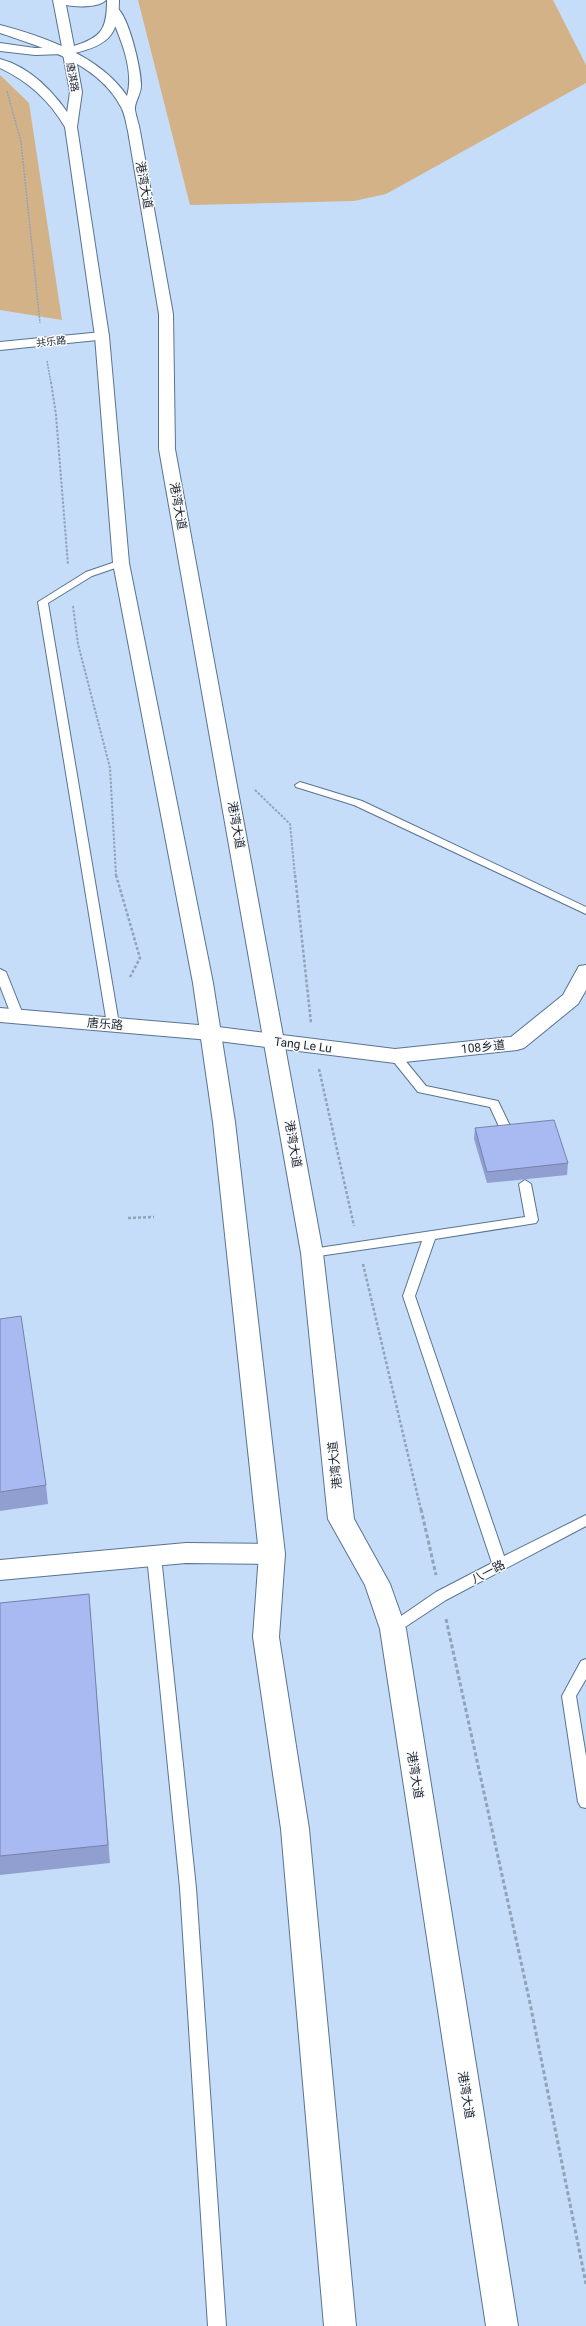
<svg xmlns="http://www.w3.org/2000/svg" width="586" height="2326" font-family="Roboto,'Noto Sans SC',sans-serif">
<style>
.green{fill:#d4b288}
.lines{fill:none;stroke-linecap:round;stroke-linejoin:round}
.lane-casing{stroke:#597392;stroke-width:2}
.street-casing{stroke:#597392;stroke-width:2}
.secondary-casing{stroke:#597392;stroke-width:2}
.highway-casing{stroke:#597392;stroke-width:2}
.path-far3{stroke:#90a3ba;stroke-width:1.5;stroke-dasharray:2 1;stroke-linecap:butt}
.path-far2{stroke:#90a3ba;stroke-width:2;stroke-dasharray:2.5 1.5;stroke-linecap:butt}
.path-far1{stroke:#90a3ba;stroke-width:2.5;stroke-dasharray:3 2;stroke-linecap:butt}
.path{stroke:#90a3ba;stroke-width:3;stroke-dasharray:4 2.5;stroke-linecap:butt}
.lane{fill:#fff;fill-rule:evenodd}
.street{fill:#fff;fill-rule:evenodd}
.secondary{fill:#fff;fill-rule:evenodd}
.highway{fill:#fff;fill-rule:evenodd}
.wall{fill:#919fd0}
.building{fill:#a9b9f2;stroke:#7682a9}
.labels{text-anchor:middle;stroke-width:3;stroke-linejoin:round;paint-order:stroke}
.far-street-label{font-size:10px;fill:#1a2431;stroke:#fbfbfb}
.street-label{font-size:12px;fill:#1a2431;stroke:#fbfbfb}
</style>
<rect width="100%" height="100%" fill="#c5ddf8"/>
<g class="green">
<path d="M138,0H553L586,65V83L386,194L354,201L190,205Z"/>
<path d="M0,75L29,103L62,320L0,310Z"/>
</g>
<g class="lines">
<defs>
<g id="lane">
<path d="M121,560L126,563L124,565L92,576L48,603L119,1024L113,1028L107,1024L38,602L86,572Z"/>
<path d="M300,782L362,801L586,907V914L354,805L296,787L295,785Z"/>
<path d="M0,969L6,972L24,1017L22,1020H14L12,1017L0,986Z"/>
<path d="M395,1052L399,1053L426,1086L498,1101L512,1130L510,1133H502L490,1107L418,1092L389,1056Z"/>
<path d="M525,1180L531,1184L538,1220L536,1223L435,1239L415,1296L504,1556L586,1515V1526L446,1600L393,1635L388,1633L386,1629L388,1625L436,1592L492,1563L403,1296L422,1241L312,1257L306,1253L312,1249L525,1217L519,1184Z"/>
<path d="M154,1551L159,1552L161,1556L196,1888L226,2326H208L180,1888L147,1556L149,1552Z"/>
<path d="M586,1659V1679L576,1696L586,1756V1808L581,1807L578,1802L562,1696L581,1661Z"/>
</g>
<g id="street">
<path d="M102,332L107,333L109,336L107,339L0,350V342Z"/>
<path d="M586,965V990L578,1004L524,1048L517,1050L395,1063L210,1040L203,1038L200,1033L203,1028L210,1026L395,1049L511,1037L563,995L579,966Z"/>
<path d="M186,1543L272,1544L281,1547L285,1554L281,1561L272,1564L186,1563L0,1580V1560Z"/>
</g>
<g id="secondary">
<path d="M53,0H106C99,8 75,7 66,5L74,46C102,37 107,29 107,0H119C119,35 108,45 75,53L82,92L77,127L71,131L65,127L70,92L63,54L35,55L0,51V43L35,48L62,47Z"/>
<path d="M0,1008L210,1026L217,1028L220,1033L217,1038L210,1040L0,1022Z"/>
</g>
<g id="highway">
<path d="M114,6C128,10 142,72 141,86C141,94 134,103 135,110C136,117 139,124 140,131L173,314L175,449L323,1253L354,1519L390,1584L406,1629L518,2326H486L380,1629L365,1585L328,1519L301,1253L159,449V314L128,131C126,123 125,114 121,107C98,63 44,48 0,33V25C45,37 100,56 127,96C135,69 119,34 108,10Z"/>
<path d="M0,59C34,68 60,99 77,127L109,336L129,563L213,983L235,1122L285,1554L279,1637L309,1829L356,2326H324L281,1829L253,1637L259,1554L213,1122L193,983L113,563L95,336L65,127C49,100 28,81 0,68Z"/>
</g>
</defs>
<use href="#lane" class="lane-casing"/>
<use href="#street" class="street-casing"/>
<use href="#secondary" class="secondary-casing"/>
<use href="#highway" class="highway-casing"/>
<g class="path-far3">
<path d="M7,91L21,142L40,323"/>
<path d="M47,361L51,383"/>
</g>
<g class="path-far2">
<path d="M51,382L56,415L68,565"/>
<path d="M73,606L78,644L110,768L116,876"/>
<path d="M255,790L290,824L295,876"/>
</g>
<g class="path-far1">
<path d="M116,875L140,958L130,977"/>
<path d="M295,875L311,1023"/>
<path d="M319,1069L354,1226"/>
<path d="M128,1218L154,1217"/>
<path d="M363,1264L421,1510"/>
</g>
<g class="path">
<path d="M421,1509L436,1575"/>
<path d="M446,1619L530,2003L586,2284"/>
</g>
<use href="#lane" class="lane"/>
<use href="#street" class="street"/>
<use href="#secondary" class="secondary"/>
<use href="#highway" class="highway"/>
</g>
<g class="wall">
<path d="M475,1128L568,1163L567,1175L487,1183L474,1139Z"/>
<path d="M0,1319L46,1485L48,1504L0,1511Z"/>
<path d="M89,1594L110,1863L0,1875V1603Z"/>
</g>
<g class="building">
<path d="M554,1120L568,1163L487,1172L475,1128Z"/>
<path d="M21,1316L46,1485L0,1492V1319Z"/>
<path d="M89,1594L108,1845L0,1856V1603Z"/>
</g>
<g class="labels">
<g class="far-street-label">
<text transform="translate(73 77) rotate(80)" y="4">唐淇路</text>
<text transform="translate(51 341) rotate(-6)" y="4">共乐路</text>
</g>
<g class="street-label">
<text transform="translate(144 185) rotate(80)" y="4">港湾大道</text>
<text transform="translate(178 506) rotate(80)" y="4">港湾大道</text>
<text transform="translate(236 825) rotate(80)" y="4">港湾大道</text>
<text transform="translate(105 1024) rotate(5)" y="4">唐乐路</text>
<text transform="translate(303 1045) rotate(7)" y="4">Tang Le Lu</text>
<text transform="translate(483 1047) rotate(-6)" y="4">108乡道</text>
<text transform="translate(293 1144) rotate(80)" y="4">港湾大道</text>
<text transform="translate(335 1465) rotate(-96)" y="4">港湾大道</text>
<text transform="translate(488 1572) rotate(-28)" y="4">八一路</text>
<text transform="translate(415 1775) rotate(81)" y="4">港湾大道</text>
<text transform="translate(466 2095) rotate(81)" y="4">港湾大道</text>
</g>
</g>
</svg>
